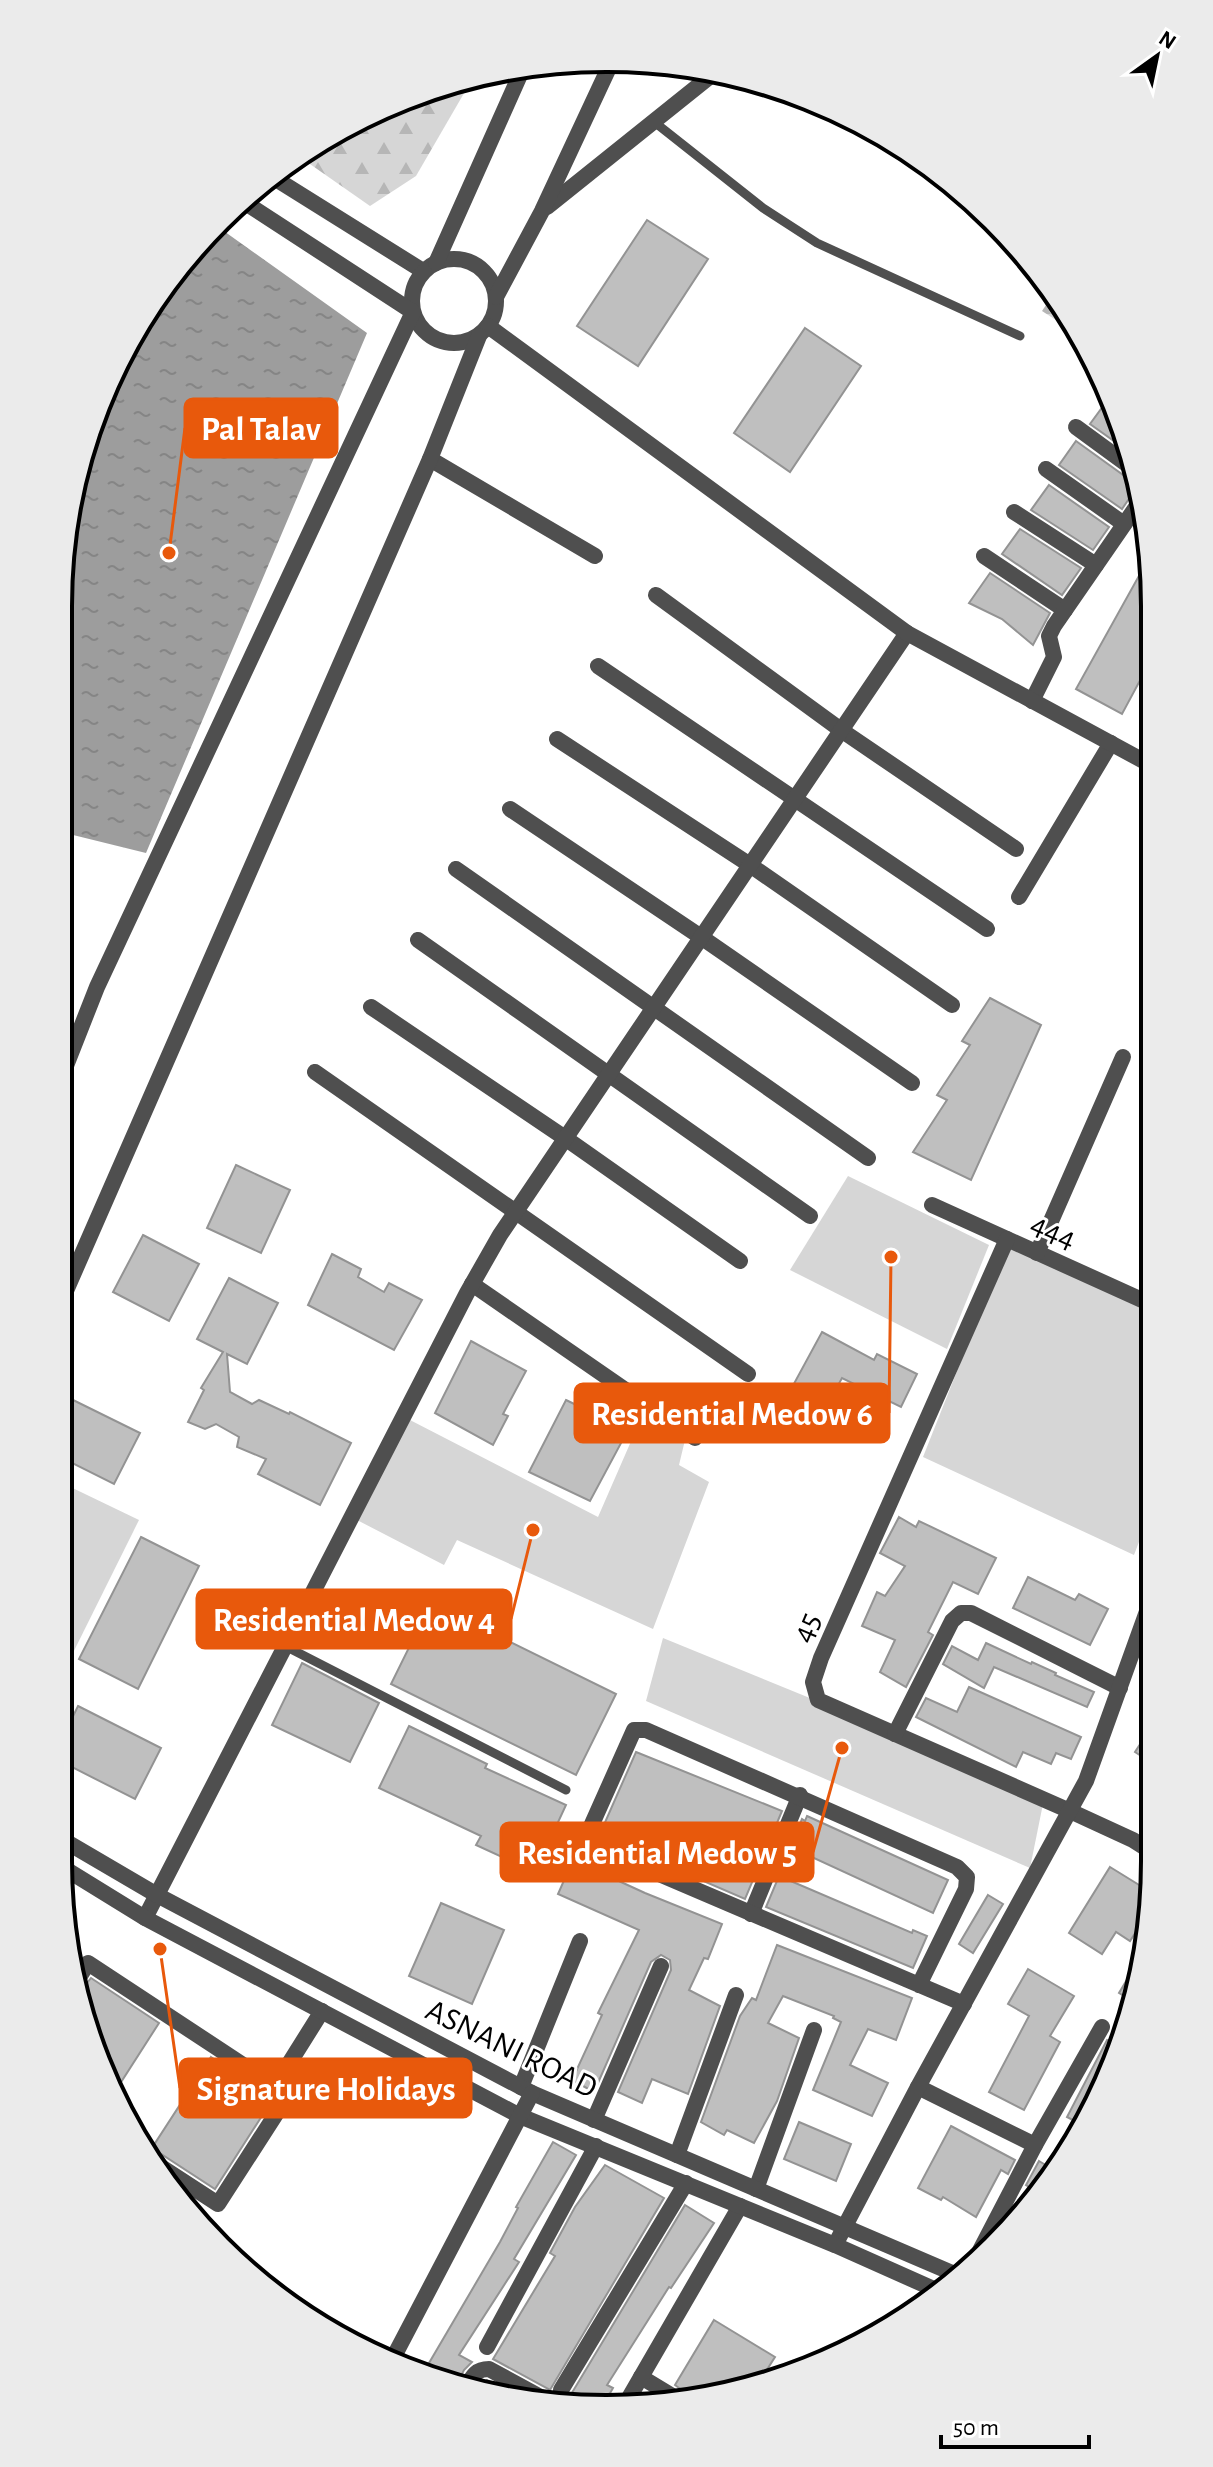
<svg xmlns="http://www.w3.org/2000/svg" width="1213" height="2467" font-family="'Alegreya Sans',sans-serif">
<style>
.green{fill:#d6d6d6}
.forest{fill:url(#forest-firs)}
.water{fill:url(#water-ripples)}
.building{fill:#bfbfbf;stroke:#939393;stroke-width:2}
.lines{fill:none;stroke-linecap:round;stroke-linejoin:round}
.service{stroke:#4f4f4f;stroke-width:9}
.minor{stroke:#4f4f4f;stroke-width:16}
.tertiary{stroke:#4f4f4f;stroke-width:16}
.labels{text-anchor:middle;stroke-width:6;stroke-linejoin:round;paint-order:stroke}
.street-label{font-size:32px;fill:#000;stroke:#fff}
.rim{fill:none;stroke:#000;stroke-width:4}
.leader{fill:none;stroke:#e8590c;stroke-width:3}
.callout-dot{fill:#e8590c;stroke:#fff;stroke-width:3}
.callout{fill:#e8590c;stroke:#e8590c;stroke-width:3}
.callout-label{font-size:34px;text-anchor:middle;font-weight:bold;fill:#fff}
</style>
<defs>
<pattern id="forest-firs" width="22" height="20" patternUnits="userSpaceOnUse" patternTransform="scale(2)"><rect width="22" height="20" fill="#d6d6d6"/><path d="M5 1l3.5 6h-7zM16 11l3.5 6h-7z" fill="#b6b6b6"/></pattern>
<pattern id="water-ripples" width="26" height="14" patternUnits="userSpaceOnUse" patternTransform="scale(2)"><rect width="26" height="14" fill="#9d9d9d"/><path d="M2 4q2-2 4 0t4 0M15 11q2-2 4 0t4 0" fill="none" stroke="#858585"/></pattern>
</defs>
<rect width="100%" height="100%" fill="#fff"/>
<g class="green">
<path d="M848,1176L989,1245L947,1349L790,1270Z"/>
<path d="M1007,1245L1153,1310V1404L1151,1411L1153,1413L1154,1502L1134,1555L923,1457Z"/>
<path d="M408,1419L598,1517L639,1423L685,1440L679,1465L709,1482L653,1629L457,1540L444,1565L357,1520Z"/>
<path d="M58,1481L139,1520L58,1683Z"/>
<path d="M663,1638L1045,1794L1030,1868L646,1701Z"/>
</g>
<g class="forest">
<path d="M474,76L416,176L370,206L297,155L397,100Z"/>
<path d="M1054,293L1076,332V333L1042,311Z"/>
</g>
<path class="water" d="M214,224L367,333L146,853L69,834L58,849V606L69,499L100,396L151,301Z"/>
<g class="building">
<path d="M647,220L708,259L638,366L577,326Z"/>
<path d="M805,328L861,366L790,472L734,433Z"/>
<path d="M1112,394L1113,397L1128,451L1090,424Z"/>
<path d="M1076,441L1126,477L1135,478L1137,487L1122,509L1059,465Z"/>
<path d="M1049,485L1109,527L1093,550L1031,510Z"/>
<path d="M1020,529L1081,568L1062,595L1002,554Z"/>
<path d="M1150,556L1151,660L1122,714L1076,689Z"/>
<path d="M990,573L1050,613L1033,645L1002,619L969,603Z"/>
<path d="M990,998L1041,1025L971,1180L913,1152L947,1100L937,1095L970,1045L962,1041Z"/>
<path d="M236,1165L290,1190L261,1253L207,1228Z"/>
<path d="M143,1235L199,1264L169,1321L113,1292Z"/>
<path d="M332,1254L361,1269L358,1277L384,1292L389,1283L422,1300L394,1350L308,1305Z"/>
<path d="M229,1278L278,1303L247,1364L227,1354L230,1392L252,1404L259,1400L289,1414L290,1412L351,1443L320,1505L258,1474L266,1459L237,1447L239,1437L216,1424L205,1429L188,1422L204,1390L201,1388L223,1352L197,1339Z"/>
<path d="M822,1332L874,1360L877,1354L917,1374L901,1407L842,1378L825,1409L790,1391Z"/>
<path d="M471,1341L526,1371L503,1414L508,1416L493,1445L435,1413Z"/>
<path d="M71,1399L140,1433L114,1484L58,1456V1426Z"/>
<path d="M566,1400L628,1430L590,1501L529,1472Z"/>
<path d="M899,1517L916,1527L919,1521L996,1558L978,1594L953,1582L928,1632L933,1635L906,1687L880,1672L895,1640L862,1626L877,1592L885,1596L905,1566L880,1553Z"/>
<path d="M141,1537L199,1566L138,1689L79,1659Z"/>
<path d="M1028,1577L1075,1600L1079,1594L1108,1609L1090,1645L1013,1608Z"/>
<path d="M431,1603L616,1694L576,1775L391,1684Z"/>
<path d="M986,1643L1031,1664L1032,1662L1056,1673L1055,1675L1094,1692L1087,1707L994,1667L984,1688L943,1664L952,1646L978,1660Z"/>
<path d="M302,1663L379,1703L350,1762L272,1725Z"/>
<path d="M969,1687L1081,1737L1071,1759L1056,1753L1051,1764L1023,1752L1016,1767L916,1717L926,1698L957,1712Z"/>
<path d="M78,1706L161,1748L135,1799L58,1760V1747Z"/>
<path d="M1154,1723L1155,1748V1765L1135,1752Z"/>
<path d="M409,1726L487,1764L485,1768L566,1805L535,1872L476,1845L481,1836L379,1788Z"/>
<path d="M636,1752L782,1811L745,1899L599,1836Z"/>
<path d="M807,1816L948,1880L933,1913L790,1847L802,1819L805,1821Z"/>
<path d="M573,1860L645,1893L722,1924L708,1959L704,1958L689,1990L720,2006L688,2094L652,2079L642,2103L618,2092L671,1970L670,1960L661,1955L651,1962L594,2092L572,2080L602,2015L598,2013L639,1930L558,1894Z"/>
<path d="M1110,1867L1152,1893L1149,1924L1143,1921L1130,1941L1116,1932L1102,1954L1069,1933Z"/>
<path d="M779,1876L912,1933L913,1930L927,1936L913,1968L766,1907Z"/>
<path d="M988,1895L1003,1904L973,1953L959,1944Z"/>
<path d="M441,1903L504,1930L472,2004L409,1976Z"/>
<path d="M777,1945L912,1998L896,2040L868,2029L850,2065L888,2083L872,2116L813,2090L841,2022L833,2018L834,2016L783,1996L768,2023L799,2038L777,2101L754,2143L727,2130L724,2135L701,2122L740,2016L752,1998L756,2000Z"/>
<path d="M1143,1953L1146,1954L1144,1968L1134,2002L1119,1993Z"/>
<path d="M1028,1969L1074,1996L1050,2036L1060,2042L1024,2110L989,2092L1029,2016L1008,2004Z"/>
<path d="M91,1978L159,2023L116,2090L87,2037L80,1992Z"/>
<path d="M1107,2040L1120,2047L1113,2071L1084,2126L1067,2117Z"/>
<path d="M211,2057L269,2095L278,2097L269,2105L215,2189L161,2154L150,2151Z"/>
<path d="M799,2122L851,2144L836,2181L784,2159Z"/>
<path d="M951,2126L1015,2160L1008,2174L1001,2170L976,2217L943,2197L941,2200L918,2188Z"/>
<path d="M553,2142L576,2155L514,2259L519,2262L459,2355L472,2362L464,2370L456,2385L422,2375L500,2242L518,2208L516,2207Z"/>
<path d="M1039,2161L1057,2172L1040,2193L1026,2185Z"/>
<path d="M605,2165L664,2198L550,2390L493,2359L555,2256L550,2253L575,2207Z"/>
<path d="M685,2205L714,2223L671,2288L669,2287L607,2385L613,2388L605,2402L563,2400L570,2396Z"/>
<path d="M714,2320L775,2357L761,2379L694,2399L675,2385Z"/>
<path d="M487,2380L521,2399L499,2398L477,2392Z"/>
</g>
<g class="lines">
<g class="service">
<path d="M653,121L763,208L817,243L1020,336"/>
<path d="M285,1646L566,1790"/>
</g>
<g class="minor">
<path d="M1076,427L1132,468"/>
<path d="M430,459L595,556"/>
<path d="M1046,469L1124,524"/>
<path d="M1014,512L1096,565"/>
<path d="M984,556L1065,610"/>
<path d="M656,595L841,730L1016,849"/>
<path d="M598,666L987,929"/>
<path d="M1032,701L1054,657L1049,636L1054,626L1141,500"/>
<path d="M557,739L750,865L952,1005"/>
<path d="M510,809L701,937L912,1083"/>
<path d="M456,869L868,1158"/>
<path d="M1019,897L1111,743"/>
<path d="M418,940L810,1216"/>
<path d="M371,1007L565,1138L740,1261"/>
<path d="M315,1072L748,1374"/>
<path d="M932,1205L1153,1305"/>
<path d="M1007,1239L821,1658L813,1682L818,1700L1070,1811L1133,1840L1155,1854"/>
<path d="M1037,1253L1123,1057"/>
<path d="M472,1284L695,1438"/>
<path d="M895,1734L952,1621L961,1613H971L1120,1688"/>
<path d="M751,1914L800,1795"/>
<path d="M145,1918L467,1293L500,1235L907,633"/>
<path d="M78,1979L88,1963L275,2086L322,2011"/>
<path d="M919,1985L966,1889L967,1877L957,1867L646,1730H634L584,1842L964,2004"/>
<path d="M521,2087L580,1941"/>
<path d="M918,2087L1035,2145L1102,2027"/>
<path d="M594,2120L661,1966"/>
<path d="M677,2155L736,1995"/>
<path d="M155,2163L218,2204L278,2111"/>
<path d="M756,2189L814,2030"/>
<path d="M835,2245L918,2087L1086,1781L1154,1592"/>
<path d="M973,2264L1035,2145"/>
<path d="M487,2347L596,2146"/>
<path d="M641,2377L684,2403"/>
<path d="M466,2388C472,2377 475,2369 489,2369L546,2400"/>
<path d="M561,2390L686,2183"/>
<path d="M626,2403L740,2206"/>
</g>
<g class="tertiary">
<path d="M271,176L423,271"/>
<path d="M547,207L718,70"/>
<circle cx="454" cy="301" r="42"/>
<path d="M436,263L524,66"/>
<path d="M496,297L542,211L613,59"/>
<path d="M488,326L907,633L1151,765"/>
<path d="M58,1086L97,987L413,312L241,200"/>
<path d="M58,1309L430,459L479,336"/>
<path d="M58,1837L157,1895L532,2093L957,2275"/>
<path d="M59,1865L145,1918L520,2116L835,2245L936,2290"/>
<path d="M390,2364L532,2093"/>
</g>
</g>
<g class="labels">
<g class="street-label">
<text transform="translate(1054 1230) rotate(24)" y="11">444</text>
<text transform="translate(805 1627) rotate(-67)" y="11">45</text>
<text transform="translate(512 2048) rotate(26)" y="11">ASNANI ROAD</text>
</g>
</g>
<path d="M0 0H1213V2467H0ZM606 72H607A534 534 0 0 1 1141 606V1861A534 534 0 0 1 607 2395H606A534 534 0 0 1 72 1861V606A534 534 0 0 1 606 72Z" fill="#ebebeb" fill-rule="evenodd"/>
<path class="rim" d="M606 72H607A534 534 0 0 1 1141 606V1861A534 534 0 0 1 607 2395H606A534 534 0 0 1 72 1861V606A534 534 0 0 1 606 72Z"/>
<path class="leader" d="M169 553L185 428M891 1257L889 1413M533 1530L511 1619M842 1748L813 1852M160 1949L180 2088"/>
<g class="callout-dot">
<circle cx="169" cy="553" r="8"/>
<circle cx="891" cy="1257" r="8"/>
<circle cx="533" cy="1530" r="8"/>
<circle cx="842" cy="1748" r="8"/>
<circle cx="160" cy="1949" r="8"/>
</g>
<g class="callout">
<rect x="185" y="399" width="152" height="58" rx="8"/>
<rect x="575" y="1384" width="314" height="58" rx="8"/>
<rect x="197" y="1590" width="314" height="58" rx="8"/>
<rect x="501" y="1823" width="312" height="58" rx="8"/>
<rect x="180" y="2059" width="291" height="58" rx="8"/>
</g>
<g class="callout-label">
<text x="261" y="440">Pal Talav</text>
<text x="732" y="1425">Residential Medow 6</text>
<text x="354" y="1631">Residential Medow 4</text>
<text x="657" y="1864">Residential Medow 5</text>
<text x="326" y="2100">Signature Holidays</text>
</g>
<g transform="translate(1157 56) rotate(33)" stroke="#ffffff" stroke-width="6" paint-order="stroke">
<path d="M0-6L14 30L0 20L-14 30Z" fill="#000000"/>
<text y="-12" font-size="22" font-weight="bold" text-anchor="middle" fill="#000000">N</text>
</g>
<path d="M941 2435v12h148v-12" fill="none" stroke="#000000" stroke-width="4"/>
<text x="953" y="2435" font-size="24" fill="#000000" stroke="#ffffff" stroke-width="6" paint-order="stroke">50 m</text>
</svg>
